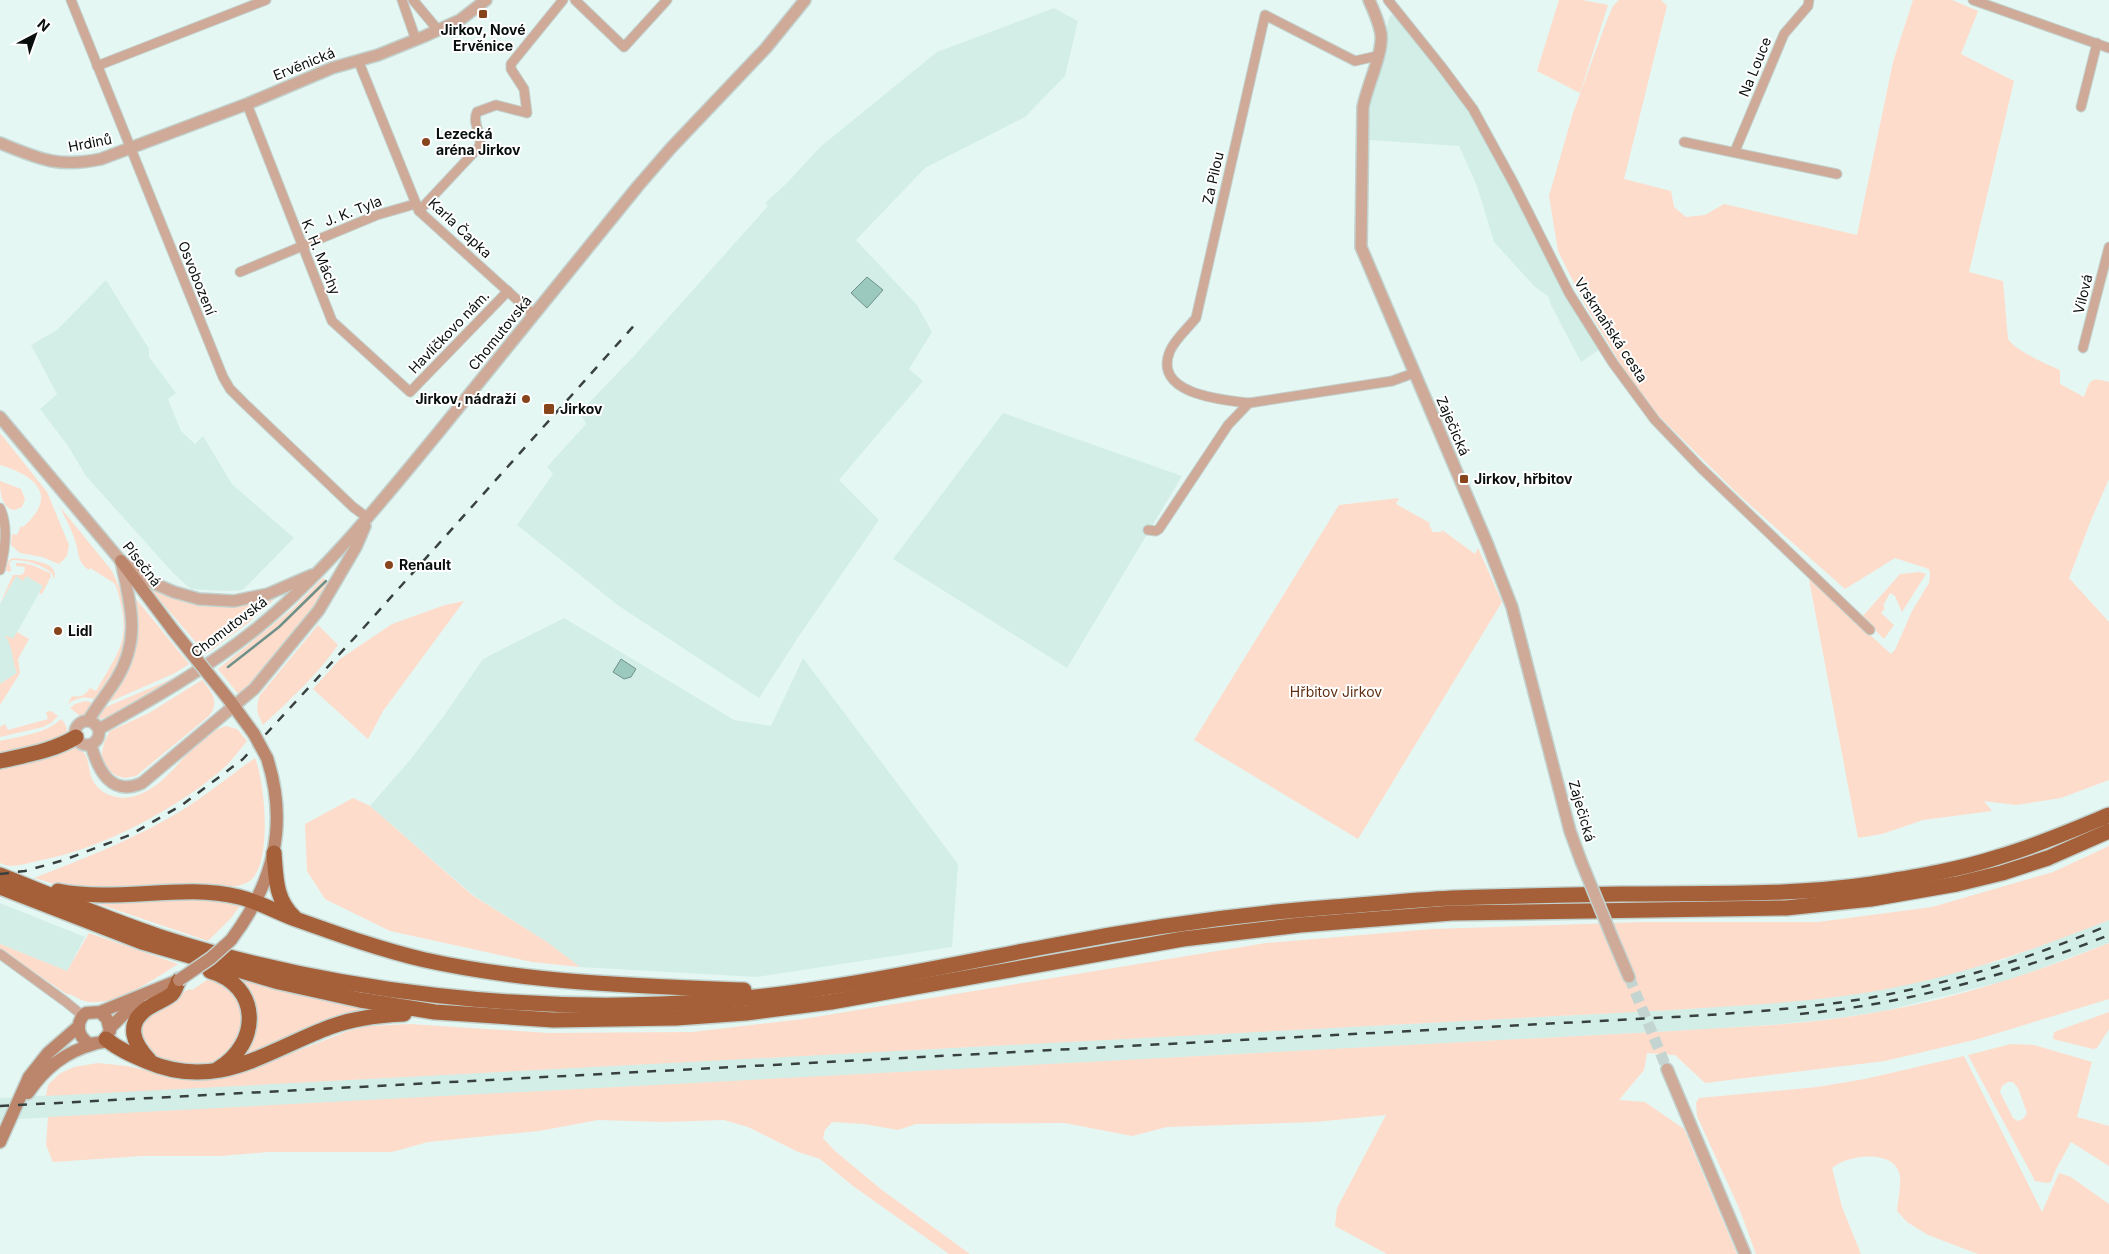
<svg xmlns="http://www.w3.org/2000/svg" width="2109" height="1254" font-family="Inter,sans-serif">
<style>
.built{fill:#d2eee7}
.green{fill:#fedccb;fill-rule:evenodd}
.water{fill:#9bc9be;stroke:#6f9189}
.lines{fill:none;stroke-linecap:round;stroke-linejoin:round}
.stream{stroke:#6f9189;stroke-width:2.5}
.tertiary-tunnel{stroke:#c4d4d0;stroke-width:11;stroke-dasharray:11 5.5;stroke-linecap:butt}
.minor-casing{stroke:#c2d2ce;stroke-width:11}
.tertiary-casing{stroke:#c2d2ce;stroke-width:14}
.secondary-casing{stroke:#c2d2ce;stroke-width:15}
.trunk-casing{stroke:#c2d2ce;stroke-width:18}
.minor{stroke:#cfaa98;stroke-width:9}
.tertiary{stroke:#cfaa98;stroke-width:11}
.secondary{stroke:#bb866b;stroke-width:12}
.trunk{stroke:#a5603a;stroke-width:15}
.rail{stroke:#39413f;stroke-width:2.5;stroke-dasharray:9 9;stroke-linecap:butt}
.tertiary-bridge-casing{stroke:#c2d2ce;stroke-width:14;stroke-linecap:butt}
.secondary-bridge-casing{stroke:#c2d2ce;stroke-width:15;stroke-linecap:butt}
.tertiary-bridge{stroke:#cfaa98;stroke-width:11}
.secondary-bridge{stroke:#bb866b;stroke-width:12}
.poi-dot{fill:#88441a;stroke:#fff;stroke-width:2}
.labels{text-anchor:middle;stroke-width:4;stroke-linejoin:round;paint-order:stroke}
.poi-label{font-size:14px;font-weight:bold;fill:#090f0d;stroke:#fff;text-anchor:start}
.street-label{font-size:14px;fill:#090f0d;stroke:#fff}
.park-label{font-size:14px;fill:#602f12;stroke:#fff}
</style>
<rect width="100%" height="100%" fill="#e5f7f3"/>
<g class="built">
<path d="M1054,8L1078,21L1065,76L1025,117L925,168L856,240L917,305L932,332L909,369L923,381L839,480L879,520L799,636L759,698L619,606L517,525L553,474L547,467L586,424L580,412L634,356L768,206L765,203L787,183L820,147L937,52Z"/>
<path d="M1393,13L1472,111L1599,350L1581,362L1551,305L1548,296L1534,286L1494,242L1477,186L1459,146L1369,140L1371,93L1389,18Z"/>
<path d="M106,280L149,349V357L176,393L168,399L181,431L195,444L203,436L232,484L294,538L243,590L225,591L191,589L174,574L86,476L68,446L40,409L57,394L31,345L57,330Z"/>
<path d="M1003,413L1182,476L1067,668L893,559Z"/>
<path d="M16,576H26L43,586L16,634L15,658L17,673L0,684V604Z"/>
<path d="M564,618L734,720L771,726L803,658L958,864L952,947L757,977L580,967L547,942L473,895L370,806L410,760L443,717L483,659Z"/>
<path d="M0,903L85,937L67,971L0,944Z"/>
<path d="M2109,920V943L2009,980L1884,1011L1839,1018L1782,1024L1674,1031L0,1120V1098L1672,1010L1837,997L1924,980L2003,960Z"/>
</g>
<g class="green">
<path d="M1559,0H1582L1608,5L1580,93L1537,71Z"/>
<path d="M1619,0H1661L1667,6L1624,179L1671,191L1674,207L1686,217L1705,215L1724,204L1857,235L1893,62L1913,0H1952L1978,11L1961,54L2014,81L1969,272L2003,281L2008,339C2017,352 2045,363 2060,370V384L2084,397C2090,380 2090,376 2109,382V479L2091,520L2069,578L2109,622V780L2061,798L2016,805L1984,801L1992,811L1923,820L1882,834L1858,838L1807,569L1870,635L1891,654L1895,650L1912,611L1929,583L1930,574L1929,569L1895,558L1845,589L1740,496L1677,434L1652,409L1614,361L1616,356L1585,305L1558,251L1549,196L1573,113L1605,25L1613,6Z"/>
<path d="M0,433L47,492L69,545L67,556L59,564L42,557L20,553L11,545L12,534L17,535L21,526L23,527C59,495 36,476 0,465Z"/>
<path d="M0,481L21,489L25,499L22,507L14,510C1,508 0,491 0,481Z"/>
<path d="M1399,498L1396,504L1430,523L1429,525L1433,532H1441L1442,530L1475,554L1478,548L1502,602L1358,839L1194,740L1339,505Z"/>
<path d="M60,507L112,571L126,602L127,641L117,671L96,700C86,695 76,698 68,704L72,696C81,698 85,695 90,688L96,691C122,647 132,638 116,586L114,583L90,568L89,570C77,562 79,552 75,540C71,528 65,518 60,507Z"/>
<path d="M13,558C24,559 62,561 54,579L52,573C40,564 28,560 12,560L9,563L11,569L10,572L4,570L9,560Z"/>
<path d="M16,563C30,562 38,568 50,573L51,576L42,594L39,593L43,586L26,576L23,581L16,576L0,604L13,575H21L24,573L25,567L16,566Z"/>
<path d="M1920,572L1926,574L1902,612L1895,596L1890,593L1883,606L1885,608L1881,613L1894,625L1884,639L1862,617L1900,574Z"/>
<path d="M323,578L329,583L309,617L243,692L239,695L218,669L292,609Z"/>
<path d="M153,588C198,610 232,611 279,595L248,623L206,654L151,590Z"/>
<path d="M137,600L189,664L175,673L107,703H103L137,634L138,624L135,602Z"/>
<path d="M464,601L383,711L368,739L313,689L340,659L392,624L445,605Z"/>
<path d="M318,625L338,645C317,675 290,700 263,725C257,713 255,708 260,695Z"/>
<path d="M17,632L29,639L18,659L20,673L0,705V684L17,673C11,659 14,649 5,635L13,639Z"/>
<path d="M191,668L182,675L112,716L99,719L96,716L100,707H106L167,681Z"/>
<path d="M202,680C212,692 220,702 209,716L136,776L125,778L117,776L106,769L101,757L104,743L110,731L149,713Z"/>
<path d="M85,701L94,703L84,716H80L70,708L75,704Z"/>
<path d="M51,711L58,716L51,723L43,727L0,737V727L5,724L8,730L48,719L46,712Z"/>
<path d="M61,719C88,746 15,751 0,754V741C20,736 46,734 61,719Z"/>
<path d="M226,726L237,729L247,741C240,749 234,758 227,765C180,808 100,850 37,861C24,864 12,869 0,863V766L71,747C92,750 86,765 92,779C99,795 120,801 135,796C173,785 189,737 226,726Z"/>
<path d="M255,758C265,783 272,858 252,879C247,884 238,886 231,887L71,889L34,878C80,860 125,843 167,819C199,802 226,778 255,758Z"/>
<path d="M353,798L370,806L472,895L547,942L580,967L532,962L390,931L325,899L307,871L305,824Z"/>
<path d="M2109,846V920C2021,955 1930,986 1835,997C1781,1004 1727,1006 1672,1010L46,1096L48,1085L59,1074L74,1067L98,1063L127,1066L185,1079H203L249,1070L348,1031L368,1026L410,1024L549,1033L692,1032L803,1019L1266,943L1432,929L1644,922H1818L1932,907L2053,872Z"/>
<path d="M196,898L229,900V903L240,906L231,918L208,941L93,902L94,901Z"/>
<path d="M89,933L178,964C154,979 113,1009 84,1001C79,999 74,996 69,994L68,995L0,949V944L67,971Z"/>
<path d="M2109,943V999L1978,1039L1885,1061L1705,1083L1675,1055L1647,1053L1644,1070L1619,1100L1645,1102L1684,1129L1737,1254H1387L1335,1226L1337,1208L1386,1115L1315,1122L1167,1127L1132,1136L1065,1123L916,1124L898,1130L864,1124L832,1122L825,1130L823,1138L835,1151L882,1190L970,1254H949L853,1186L820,1159L798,1152L748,1127L724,1120L663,1122L598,1120L539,1131L428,1142L392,1152H269L220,1156H142L53,1162L46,1145L48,1117L1674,1031C1729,1027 1785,1026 1840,1018C1933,1006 2022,978 2109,943Z"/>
<path d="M213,976L238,995L245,1023L227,1057L207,1066L174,1064L151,1053L140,1038C144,1008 165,1003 189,989L192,990Z"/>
<path d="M242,980L290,993L375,1009L242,1060L250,1044L247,989Z"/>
<path d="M2109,1012V1029L2097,1048L2093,1049L2053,1039L2054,1032Z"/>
<path d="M2011,1044L2034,1045L2092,1062L2077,1117L2109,1126V1166L2071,1142L2056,1169L2051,1182L2047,1183L2035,1181L1968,1055ZM2008,1082H2013L2018,1088L2027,1113L2023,1119L2018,1121L2013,1118L2000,1092L2002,1086Z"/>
<path d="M1964,1056L2042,1212L2059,1173L2071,1177L2109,1204V1254H1978L1928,1235L1907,1222L1897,1211C1898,1200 1901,1187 1900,1176C1895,1148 1847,1155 1832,1168L1842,1207L1861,1254H1756L1739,1208L1697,1116L1696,1103L1699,1098L1817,1087L1865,1079Z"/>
</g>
<g class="water">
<path d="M867,277L883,290L867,308L851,293Z"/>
<path d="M621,659L636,669L631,677L624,679L613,672Z"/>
</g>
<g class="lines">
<path class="stream" d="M228,667L279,627L326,581"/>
<path class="tertiary-tunnel" d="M1629,977L1667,1069"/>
<defs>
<g id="minor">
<path d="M71,0L223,377L230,389L244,403L353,507L368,518"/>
<path d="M402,0L416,40"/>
<path d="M413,0L438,30"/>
<path d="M575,0L624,47L667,0"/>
<path d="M1388,0L1441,66L1473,109L1514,184L1569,293L1613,363L1655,420L1701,468L1870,630"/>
<path d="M1973,0L2109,48"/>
<path d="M358,60L419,211L534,315"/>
<path d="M97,66L266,0"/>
<path d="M247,104L332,321L410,392L508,291"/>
<path d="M2081,107L2097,43"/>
<path d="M1684,142L1837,174"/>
<path d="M1735,151L1784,34L1808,6L1809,0"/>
<path d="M419,211L479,147C484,135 471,124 477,112L496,105L527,113L524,89L511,69V64L563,0"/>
<path d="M240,272L377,215L415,204"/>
<path d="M2083,348L2109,247"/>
<path d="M1249,403C1222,400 1152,394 1170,351C1175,339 1188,328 1196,318L1265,15L1355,61L1377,56"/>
<path d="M0,508C9,527 5,551 0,570"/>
<path d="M1148,530L1156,531L1159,529L1228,425L1249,403L1392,381L1414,373"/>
<path d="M0,954L66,1002L83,1016"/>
</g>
<g id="tertiary">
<path d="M1369,0C1374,11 1379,22 1381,34C1383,55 1367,85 1363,107L1361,247L1487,543L1512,607L1570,831L1581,861"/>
<path d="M0,143C39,159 58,168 101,159L247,104L332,68L378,55L425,36L460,20L486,0"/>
<path d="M0,417L121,561L153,583L174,592L199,599L234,601L268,594L312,575"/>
<path d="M88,721C97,706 107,694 116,680C142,638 130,604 121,561"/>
<circle cx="87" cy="733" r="12"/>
<path d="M99,729C153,699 207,668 256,629C326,572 381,502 438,433C505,351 571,268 638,186L671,148L766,48L805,0"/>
<path d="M91,745C98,770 111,797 142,783L254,689L319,610L356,547L365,526"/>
<path d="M1612,937L1629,977"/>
<path d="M1667,1069L1745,1254"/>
</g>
<g id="secondary">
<path d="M121,561L173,630"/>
<path d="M230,701L254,734"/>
<path d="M231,940C273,884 289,826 267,758"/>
<path d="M100,1012L107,1019L110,1031L103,1042L90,1044C77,1037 75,1022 86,1013L100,1012L179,980"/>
<path d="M111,1027L126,1012L139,1003"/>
<path d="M28,1093C45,1068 65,1052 94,1044"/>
<path d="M0,1142L29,1077L48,1053L79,1026"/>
</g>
<g id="trunk">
<path d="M0,761C26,755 53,751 76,737"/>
<path d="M274,853C276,877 275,899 294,917"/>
<path d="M0,875C53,896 107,919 161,937C335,993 533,1015 715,1001C830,992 943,966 1055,945C1147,927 1240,914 1333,907C1373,904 1412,900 1452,898C1509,896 1567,895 1624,894C1706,893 1790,896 1872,884C1914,877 1958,870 1998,857C2036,846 2073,830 2109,815"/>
<path d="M0,887L142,942L279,982L360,1000L435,1012L553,1020L676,1018L746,1013L831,1002L1183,939L1300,925L1452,913L1786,908L1871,899L1957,884L2002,873L2048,858L2109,831"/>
<path d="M58,891C118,903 182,883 239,897C260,902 278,913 298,920C340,935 382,950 425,960C529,983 638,986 744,990"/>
<path d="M210,971C261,986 261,1043 218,1069"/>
<path d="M106,1039C118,1049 132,1055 146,1061C217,1092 266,1051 330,1027C354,1018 378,1015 404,1014"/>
<path d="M149,1060C134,1044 124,1024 148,1008C155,1003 165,1000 172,994C175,991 177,984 179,980"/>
</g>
</defs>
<use href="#minor" class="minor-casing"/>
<use href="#tertiary" class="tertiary-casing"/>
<use href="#secondary" class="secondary-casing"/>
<use href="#trunk" class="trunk-casing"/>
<use href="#minor" class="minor"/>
<use href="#tertiary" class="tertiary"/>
<use href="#secondary" class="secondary"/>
<use href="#trunk" class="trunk"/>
<g class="rail">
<path d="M0,874L25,871L64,860L130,835L182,805L243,759L358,634L639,320"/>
<path d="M1800,1014C1907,1004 2010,975 2109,935"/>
<path d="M0,1106L1674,1017C1728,1014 1782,1010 1836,1003C1931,990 2021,962 2109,925"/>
</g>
<defs>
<path id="tertiary-bridge" d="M1581,861L1612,937"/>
<g id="secondary-bridge">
<path d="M173,630L230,701"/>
<path d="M254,734L267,758"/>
<path d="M179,980L211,958L231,940"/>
</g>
</defs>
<use href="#tertiary-bridge" class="tertiary-bridge-casing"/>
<use href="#secondary-bridge" class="secondary-bridge-casing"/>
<use href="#tertiary-bridge" class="tertiary-bridge"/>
<use href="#secondary-bridge" class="secondary-bridge"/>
</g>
<g class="poi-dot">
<rect x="478" y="9" width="10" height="10" rx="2.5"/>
<circle cx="426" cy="142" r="5"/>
<circle cx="526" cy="399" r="5"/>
<rect x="543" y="403" width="12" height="12" rx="2.5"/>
<rect x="1459" y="474" width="10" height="10" rx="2.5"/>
<circle cx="389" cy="565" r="5"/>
<circle cx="58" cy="631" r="5"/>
</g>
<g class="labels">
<g class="poi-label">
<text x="483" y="35" text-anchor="middle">Jirkov, Nové<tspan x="483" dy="16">Ervěnice</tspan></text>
<text x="436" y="139">Lezecká<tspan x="436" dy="16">aréna Jirkov</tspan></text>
<text x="516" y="404" text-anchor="end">Jirkov, nádraží</text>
<text x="560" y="414">Jirkov</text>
<text x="1474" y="484">Jirkov, hřbitov</text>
<text x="399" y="570">Renault</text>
<text x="68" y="636">Lidl</text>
</g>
<g class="street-label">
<text transform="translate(304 64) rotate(-22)" y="5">Ervěnická</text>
<text transform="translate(1755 67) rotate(-68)" y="5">Na Louce</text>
<text transform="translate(90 143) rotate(-11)" y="5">Hrdinů</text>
<text transform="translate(1213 178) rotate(-77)" y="5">Za Pilou</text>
<text transform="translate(353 211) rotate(-21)" y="5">J. K. Tyla</text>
<text transform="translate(460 228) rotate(43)" y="5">Karla Čapka</text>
<text transform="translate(321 257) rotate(68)" y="5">K. H. Máchy</text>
<text transform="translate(197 278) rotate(68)" y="5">Osvobození</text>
<text transform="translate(2083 294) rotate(-76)" y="5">Vilová</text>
<text transform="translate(1611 330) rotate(57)" y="5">Vrskmaňská cesta</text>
<text transform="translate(449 332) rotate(-46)" y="5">Havlíčkovo nám.</text>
<text transform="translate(500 333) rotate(-51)" y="5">Chomutovská</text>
<text transform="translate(1453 426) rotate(67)" y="5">Zaječická</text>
<text transform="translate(142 564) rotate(52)" y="5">Písečná</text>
<text transform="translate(229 627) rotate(-37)" y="5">Chomutovská</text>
<text transform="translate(1582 811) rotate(74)" y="5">Zaječická</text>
</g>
<g class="park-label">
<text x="1336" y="697">Hřbitov Jirkov</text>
</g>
</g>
<g transform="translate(35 35) rotate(41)" stroke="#ffffff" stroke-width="4" paint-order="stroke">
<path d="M0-4L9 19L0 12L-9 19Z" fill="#090f0d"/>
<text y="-8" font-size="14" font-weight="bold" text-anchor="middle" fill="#090f0d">N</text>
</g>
</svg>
